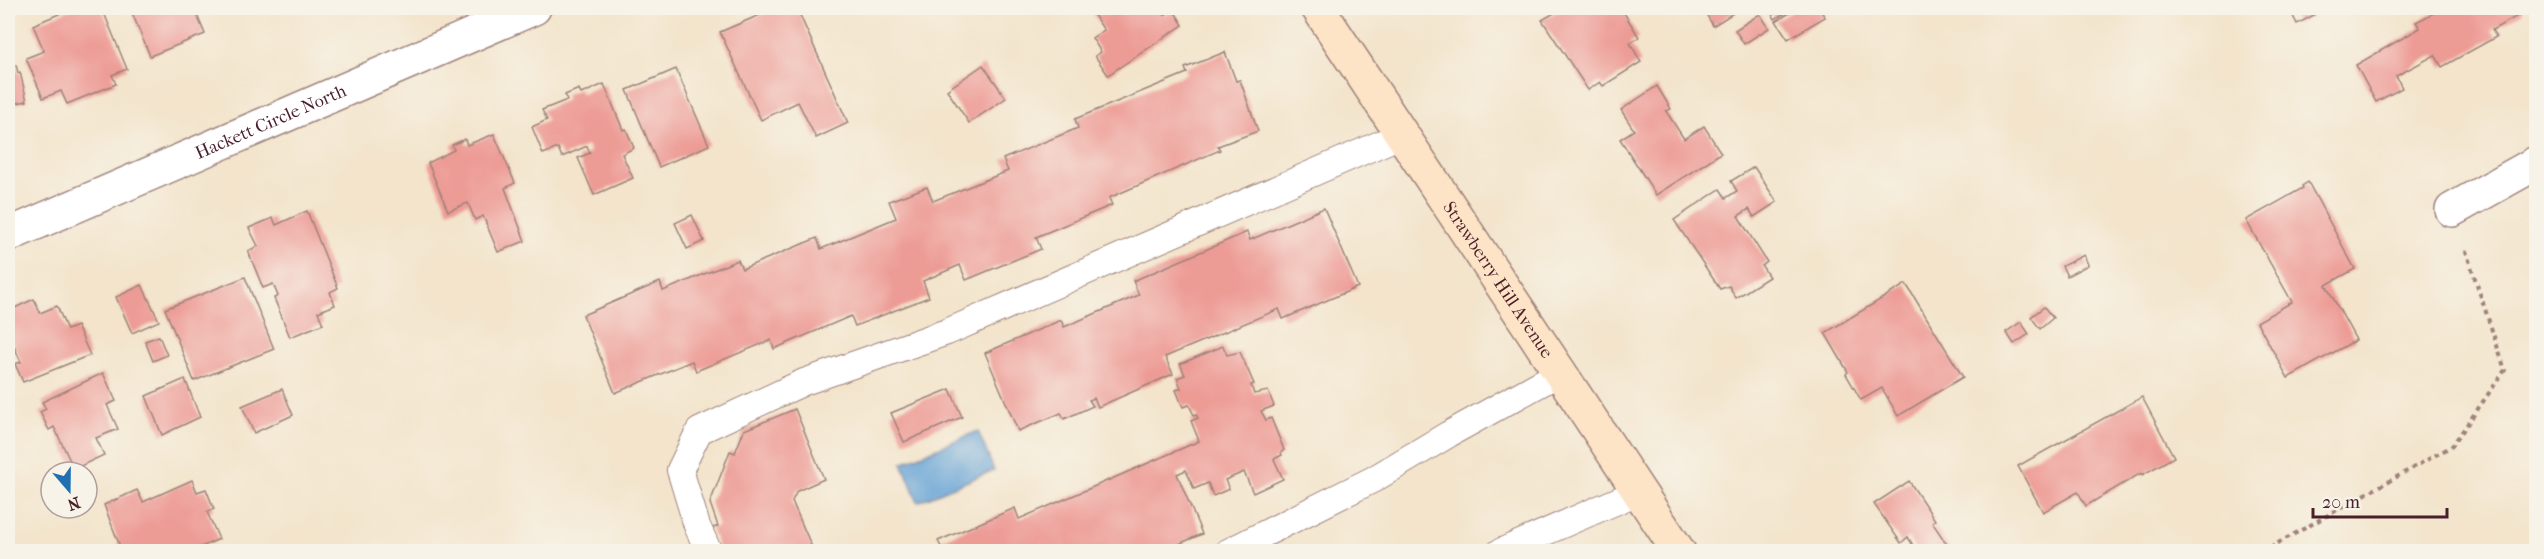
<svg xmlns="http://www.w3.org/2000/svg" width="2544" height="559" font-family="'IM FELL French Canon',serif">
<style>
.water{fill:#63a1d5;stroke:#566080;stroke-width:1.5}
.building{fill:#ed9b95}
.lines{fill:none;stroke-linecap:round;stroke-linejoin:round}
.lane-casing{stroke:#9e827b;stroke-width:28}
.street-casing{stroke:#9e827b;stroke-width:36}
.secondary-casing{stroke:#9e827b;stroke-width:36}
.path{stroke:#9e827b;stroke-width:4;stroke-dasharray:4.5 4.5;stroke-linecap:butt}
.lane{stroke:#fff;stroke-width:26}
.street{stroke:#fff;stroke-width:33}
.secondary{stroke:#fee4c6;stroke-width:33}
.labels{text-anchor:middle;stroke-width:5;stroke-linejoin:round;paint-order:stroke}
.street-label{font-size:18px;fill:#4a1f2b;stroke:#f7f3e8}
</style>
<rect width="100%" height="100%" fill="#f7f3e8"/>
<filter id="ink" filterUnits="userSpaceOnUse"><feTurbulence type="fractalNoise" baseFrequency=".0167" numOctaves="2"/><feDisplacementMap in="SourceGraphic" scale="12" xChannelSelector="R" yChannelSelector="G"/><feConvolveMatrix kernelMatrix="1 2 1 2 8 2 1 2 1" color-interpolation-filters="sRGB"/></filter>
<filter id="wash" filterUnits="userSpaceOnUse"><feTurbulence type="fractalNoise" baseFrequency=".008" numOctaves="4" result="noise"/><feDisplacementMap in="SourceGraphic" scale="24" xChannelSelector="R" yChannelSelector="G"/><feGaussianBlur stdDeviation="1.35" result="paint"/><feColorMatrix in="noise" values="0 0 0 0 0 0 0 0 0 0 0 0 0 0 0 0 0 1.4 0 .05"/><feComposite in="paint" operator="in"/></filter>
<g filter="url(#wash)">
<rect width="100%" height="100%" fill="#f3e4cb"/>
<path class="water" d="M978,431L994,470L918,502L902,463Z"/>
<g id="blocks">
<g class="building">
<path d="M73,8H102L127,69L112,75L116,84L67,104L61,91L43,98L26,58L44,51L33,25Z"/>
<path d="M130,8H194L205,34L150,56Z"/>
<path d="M776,8H793L796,14L799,13L848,123L816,138L798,102L761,120L720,32Z"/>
<path d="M1089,8H1160L1165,15L1173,9L1183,25L1108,75L1095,56L1101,52L1092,38L1104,30Z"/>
<path d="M1563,8H1621L1639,37L1630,43L1641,62L1603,86L1600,82L1588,90L1542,20Z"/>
<path d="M1708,8H1741L1713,26L1704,10Z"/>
<path d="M1768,8H1793L1775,19Z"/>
<path d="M1798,8H1819L1825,17L1788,39L1776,21Z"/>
<path d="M2289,8H2310L2314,15L2297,24Z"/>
<path d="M2443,8H2520L2523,13L2492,30L2496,37L2442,67L2435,55L2396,76L2402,88L2376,102L2356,65L2420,28L2416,22Z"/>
<path d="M1760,14L1769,28L1744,44L1735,30Z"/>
<path d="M1225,52L1236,81L1240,80L1258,131L1218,146L1220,150L1109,198L1112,205L1036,237L1041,249L966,280L960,265L923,281L929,297L855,326L851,316L774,349L771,340L696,371L692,361L615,393L583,315L660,282L663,291L738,260L742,269L817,238L821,249L896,218L889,201L927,187L933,201L1008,171L1003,159L1078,128L1075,119L1187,73L1185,68Z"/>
<path d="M16,65L18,73L20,72L27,101L8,105V67Z"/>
<path d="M983,65L1006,98L969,123L947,90Z"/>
<path d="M676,69L709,145L659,167L627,90Z"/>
<path d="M604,84L623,130L626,129L634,148L622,154L633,178L594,195L578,158L590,153L587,146L562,157L558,148L543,154L532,127L547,120L542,110L567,100L565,95L579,89L581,94Z"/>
<path d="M1657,86L1671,109L1666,111L1684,139L1704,126L1721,153L1656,195L1620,139L1634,130L1621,110Z"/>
<path d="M494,134L515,183L505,188L525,241L498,252L483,216L475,220L468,203L448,211L428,163L454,150L452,145L465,139L467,145Z"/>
<path d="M1754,167L1777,202L1754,217L1749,209L1738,216L1767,262L1762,266L1769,277L1736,298L1729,286L1720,289L1674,220L1720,189L1726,198L1737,191L1731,181Z"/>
<path d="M2308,182L2355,269L2326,285L2356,340L2288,378L2257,322L2292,302L2246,220L2303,188L2302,186Z"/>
<path d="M1324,208L1358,287L1283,319L1279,309L1165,357L1173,374L1098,407L1094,398L1089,400L1093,406L1064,419L1061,413L1018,431L985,353L1061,320L1064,327L1139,295L1133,281L1247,232L1250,240Z"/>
<path d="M307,211L338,288L330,292L335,305L318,312L323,324L290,337L274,298L278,296L273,284L263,288L248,251L258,246L249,228L273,218L276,225Z"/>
<path d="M692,215L704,241L687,249L675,223Z"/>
<path d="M2084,255L2088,265L2067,276L2062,266Z"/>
<path d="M245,277L274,349L194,381L165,309Z"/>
<path d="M1906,284L1963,377L1898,416L1882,388L1861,400L1846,374L1848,372L1825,333Z"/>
<path d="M142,285L159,321L132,333L116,297Z"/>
<path d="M34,299L40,313L57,306L67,330L77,326L90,355L23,382L15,364L21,362L8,333V311Z"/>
<path d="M2044,307L2053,318L2040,329L2031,317Z"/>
<path d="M2021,322L2029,334L2014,344L2006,332Z"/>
<path d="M159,336L167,355L153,361L145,341Z"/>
<path d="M1223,346L1227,355L1240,352L1254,384L1251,385L1254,394L1268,391L1274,406L1261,411L1266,420L1271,418L1284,450L1281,452L1282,455L1274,459L1283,479L1253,493L1244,472L1225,480L1229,489L1213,496L1208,483L1194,489L1186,470L1177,474L1202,534L1160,552H936L942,549L938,541L1015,508L1019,519L1199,441L1191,421L1198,418L1196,414L1194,415L1189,405L1183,407L1176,390L1181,388L1177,378L1185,375L1180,364Z"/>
<path d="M103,373L116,401L107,405L118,429L96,438L104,455L74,469L54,427L49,430L40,412L46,409L42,402Z"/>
<path d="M185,379L200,417L162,435L146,396Z"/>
<path d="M282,389L293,415L254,433L242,406Z"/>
<path d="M950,389L962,417L904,442L891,413Z"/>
<path d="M2142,397L2174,457L2142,475L2141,473L2086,506L2078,492L2043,512L2018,466Z"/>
<path d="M795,409L824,479L797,491L792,501L814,552H720L711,529L718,526L710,503L730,451L735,453L744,430Z"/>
<path d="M192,480L197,492L206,489L214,509L207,512L219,539L190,552H119L116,546L119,544L104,505L137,490L143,502Z"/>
<path d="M1909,481L1935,520L1932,522L1952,552H1917L1908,537L1901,543L1874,504Z"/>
</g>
</g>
</g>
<g filter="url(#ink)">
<use href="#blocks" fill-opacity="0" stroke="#9e827b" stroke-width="1.5"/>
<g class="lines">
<defs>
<g id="lane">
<path d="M709,552L697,526L680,470L699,431L804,382L947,332L1403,134"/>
<path d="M1228,552L1374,479L1449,434L1561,372"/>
<path d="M1500,552L1640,491"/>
</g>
<g id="street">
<path d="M2452,210L2536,163"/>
<path id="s1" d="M8,235L534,8"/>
</g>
<g id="secondary">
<path id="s2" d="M1318,8L1679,552"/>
</g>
</defs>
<use href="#lane" class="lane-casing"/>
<use href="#street" class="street-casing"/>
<use href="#secondary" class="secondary-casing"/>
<path class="path" d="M2262,552L2452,446L2505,370L2465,248"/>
<use href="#lane" class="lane"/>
<use href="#street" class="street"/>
<use href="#secondary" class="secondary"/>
</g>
</g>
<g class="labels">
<g class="street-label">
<text dy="6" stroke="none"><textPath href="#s1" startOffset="286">Hackett Circle North</textPath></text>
<text dy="6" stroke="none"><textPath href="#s2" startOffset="326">Strawberry Hill Avenue</textPath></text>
</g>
</g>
<rect width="2544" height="559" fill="none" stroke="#f7f3e8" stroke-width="30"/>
<g transform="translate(69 490) rotate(160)"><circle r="28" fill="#f7f3e8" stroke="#b29e9c" stroke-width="1.5"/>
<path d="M0-4.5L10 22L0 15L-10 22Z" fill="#1f6fb2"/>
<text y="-9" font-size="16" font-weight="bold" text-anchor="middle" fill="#4a1f2b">N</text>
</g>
<path d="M2313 508v9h134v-9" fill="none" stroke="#4a1f2b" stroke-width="3"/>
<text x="2322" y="508" font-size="18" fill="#4a1f2b" stroke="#f7f3e8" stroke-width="4.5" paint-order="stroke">20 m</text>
</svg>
